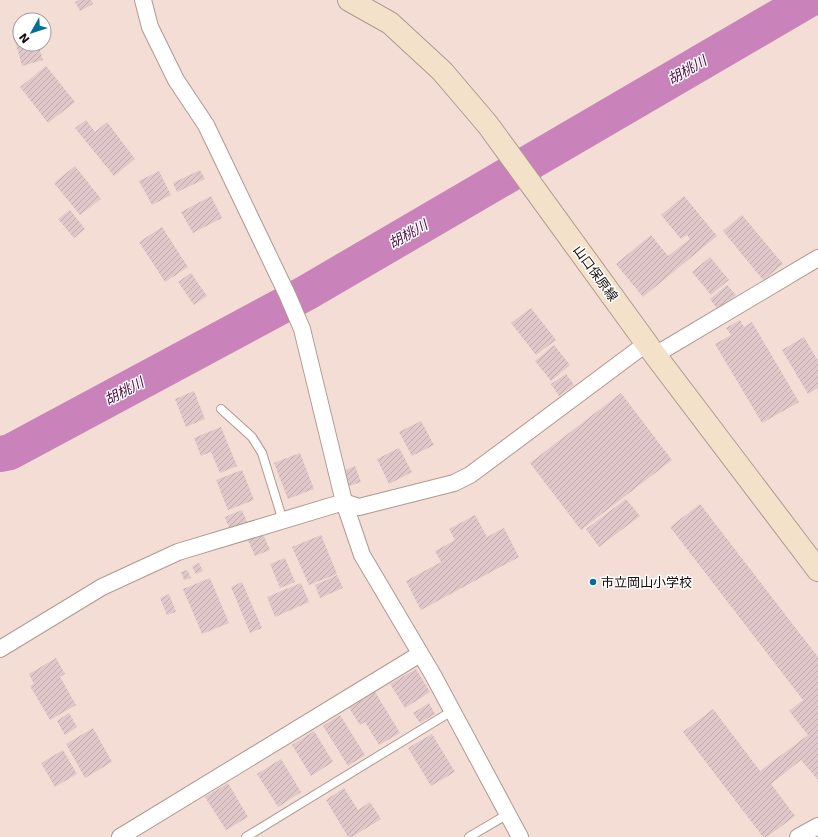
<svg xmlns="http://www.w3.org/2000/svg" width="818" height="837" font-family="'DejaVu Sans','Noto Sans JP',sans-serif">
<style>
.lines{fill:none;stroke-linecap:round;stroke-linejoin:round}
.river{stroke:#ca82bb;stroke-width:36}
.building{fill:url(#building-hatch)}
.lane-casing{stroke:#af9990;stroke-width:10}
.street-casing{stroke:#af9990;stroke-width:18}
.secondary-casing{stroke:#af9990;stroke-width:24}
.lane{stroke:#fff;stroke-width:8}
.street{stroke:#fff;stroke-width:16}
.secondary{stroke:#f3e2c9;stroke-width:22}
.poi-dot{fill:#00709b;stroke:#fff;stroke-width:1.5}
.labels{text-anchor:middle;stroke-width:3;stroke-linejoin:round;paint-order:stroke}
.street-label{font-size:13px;fill:#140c09;stroke:#fff}
.poi-label{font-size:13px;fill:#140c09;stroke:#fff;text-anchor:start}
.water-label{font-size:14px;font-style:italic;fill:#4e0d45;stroke:#fff}
</style>
<defs>
<pattern id="building-hatch" width="6" height="6" patternUnits="userSpaceOnUse"><rect width="6" height="6" fill="#e0c7ca"/><path d="M-1 1l2-2M0 6l6-6M5 7l2-2" fill="none" stroke="#bfaaac"/></pattern>
</defs>
<rect width="100%" height="100%" fill="#f4ddd4"/>
<g class="lines">
<path class="river" d="M0,454L10,452L306,293L808,0"/>
</g>
<g class="building">
<path d="M79,0H91L93,4L80,11L75,2Z"/>
<path d="M20,27V44H38L43,60L22,66L12,30Z"/>
<path d="M46,66L75,102L48,123L20,87Z"/>
<path d="M86,120L95,132L107,122L135,159L114,176L75,128Z"/>
<path d="M75,166L101,199L80,215L54,183Z"/>
<path d="M200,170L205,179L177,192L173,183Z"/>
<path d="M159,171L171,195L152,205L139,181Z"/>
<path d="M211,196L222,218L193,233L181,212Z"/>
<path d="M684,196L717,236L643,297L616,264L651,235L668,256L690,239L687,235L681,239L661,215Z"/>
<path d="M70,210L85,229L74,238L58,219Z"/>
<path d="M742,215L783,264L763,280L723,231Z"/>
<path d="M162,227L188,267L165,282L139,242Z"/>
<path d="M710,257L729,280L711,295L692,272Z"/>
<path d="M191,273L207,296L194,305L178,282Z"/>
<path d="M727,285L736,295L718,310L710,299Z"/>
<path d="M531,308L556,340L536,355L511,323Z"/>
<path d="M740,320L744,327L752,322L799,402L762,423L715,344L731,335L726,328Z"/>
<path d="M804,337L818,361V388L808,394L782,350Z"/>
<path d="M554,345L570,365L551,381L535,361Z"/>
<path d="M566,374L574,385L559,396L551,384Z"/>
<path d="M194,391L205,419L186,427L175,399Z"/>
<path d="M621,393L672,460L581,530L530,463Z"/>
<path d="M421,421L434,445L412,456L399,432Z"/>
<path d="M221,427L237,466L220,473L211,452L201,456L194,438Z"/>
<path d="M399,448L412,472L389,484L377,459Z"/>
<path d="M300,453L314,489L288,499L274,463Z"/>
<path d="M355,466L361,482L347,487L341,472Z"/>
<path d="M242,470L254,500L228,510L216,480Z"/>
<path d="M626,499L640,516L599,547L586,529Z"/>
<path d="M700,504L818,657V780L801,760L771,784L795,816L767,837H763L683,732L713,709L760,771L808,735L789,711L803,700L670,527Z"/>
<path d="M242,510L247,522L229,528L225,517Z"/>
<path d="M475,515L487,537L504,528L519,557L421,610L406,581L441,562L435,551L455,540L449,529Z"/>
<path d="M262,532L270,550L255,556L247,538Z"/>
<path d="M321,535L337,574L309,585L292,547Z"/>
<path d="M285,558L295,582L280,588L270,564Z"/>
<path d="M199,563L203,571L196,574L192,566Z"/>
<path d="M187,570L191,578L184,580L181,572Z"/>
<path d="M337,575L343,588L320,598L315,585Z"/>
<path d="M210,578L229,623L202,634L183,589Z"/>
<path d="M242,582L262,628L250,633L231,587Z"/>
<path d="M301,583L309,602L275,617L267,597Z"/>
<path d="M169,594L176,612L167,615L160,598Z"/>
<path d="M56,658L65,674L60,677L76,705L50,720L30,686L34,684L29,674Z"/>
<path d="M416,669L430,692L405,708L390,684Z"/>
<path d="M375,692L400,733L379,745L365,722L360,725L349,708Z"/>
<path d="M429,703L435,714L420,723L413,713Z"/>
<path d="M69,713L77,727L65,735L57,721Z"/>
<path d="M340,715L365,755L348,766L323,726Z"/>
<path d="M93,728L112,762L85,778L66,744Z"/>
<path d="M314,731L333,762L311,776L292,745Z"/>
<path d="M432,734L455,772L431,786L408,748Z"/>
<path d="M63,750L77,774L55,787L41,763Z"/>
<path d="M281,759L301,792L278,807L257,774Z"/>
<path d="M228,783L248,817L226,830L205,797Z"/>
<path d="M344,788L358,810L370,802L381,819L352,837H348L326,800Z"/>
</g>
<g class="lines">
<defs>
<g id="lane">
<path d="M221,409L252,437L262,453L283,521"/>
<path d="M246,837L452,711"/>
<path d="M469,837L508,814"/>
</g>
<g id="street">
<path d="M143,0L150,27L176,80L206,125L287,294L302,329L344,502L362,555L433,675L520,837"/>
<path d="M655,355L818,258"/>
<path d="M0,649L102,587L178,552L344,502L359,507L454,483L470,475L647,343"/>
<path d="M120,837L420,654"/>
<path d="M798,837L818,826"/>
</g>
<path id="secondary" d="M349,0L390,23L442,71L488,125L655,355L818,570"/>
</defs>
<use href="#lane" class="lane-casing"/>
<use href="#street" class="street-casing"/>
<use href="#secondary" class="secondary-casing"/>
<use href="#lane" class="lane"/>
<use href="#street" class="street"/>
<use href="#secondary" class="secondary"/>
</g>
<circle class="poi-dot" cx="593" cy="582" r="4"/>
<g class="labels">
<g class="street-label">
<text transform="translate(596 273) rotate(54)" y="5">山口保原線</text>
</g>
<g class="poi-label">
<text x="601" y="587">市立岡山小学校</text>
</g>
<g class="water-label">
<text transform="translate(687 70) rotate(-30)" y="5">胡桃川</text>
<text transform="translate(408 234) rotate(-30)" y="5">胡桃川</text>
<text transform="translate(124 391) rotate(-28)" y="5">胡桃川</text>
</g>
</g>
<g transform="translate(32 32) rotate(231)"><circle r="19" fill="#ffffff" stroke="#a19e9d"/>
<path d="M0-3L7 15L0 10L-7 15Z" fill="#00709b"/>
<text y="-6" font-size="11" font-weight="bold" text-anchor="middle" fill="#140c09">N</text>
</g>
</svg>
